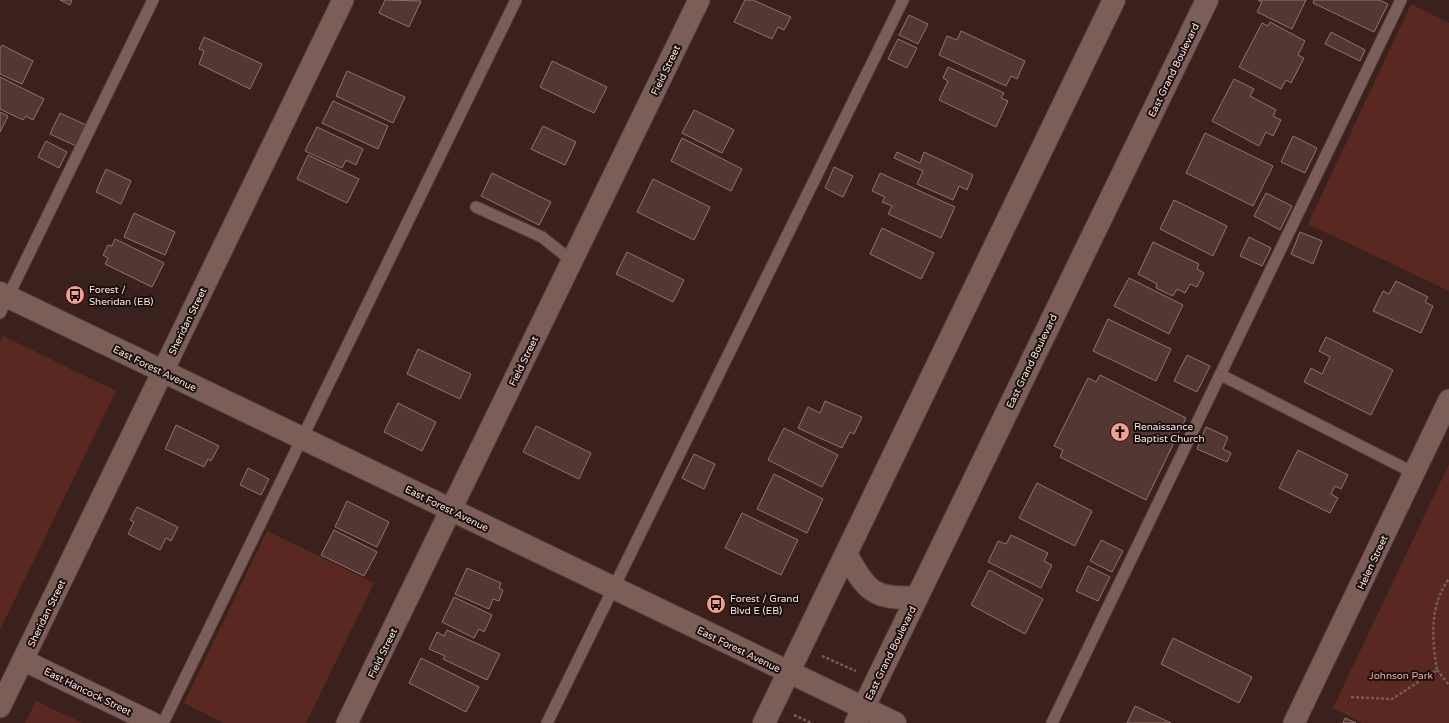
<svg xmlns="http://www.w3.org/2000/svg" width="1449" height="723" font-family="'Varela Round',sans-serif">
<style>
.green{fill:#592820}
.building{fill:#533733;stroke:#92736d}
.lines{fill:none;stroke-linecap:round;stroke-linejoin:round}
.service-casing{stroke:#543f3c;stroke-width:13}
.minor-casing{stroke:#543f3c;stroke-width:23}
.secondary-casing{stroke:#543f3c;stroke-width:24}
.path{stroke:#735c59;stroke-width:2.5;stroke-dasharray:3 2;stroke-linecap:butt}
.service{stroke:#7c5e59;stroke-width:11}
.minor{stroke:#7c5e59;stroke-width:21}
.secondary{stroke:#7c5e59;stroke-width:22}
.labels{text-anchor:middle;stroke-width:4;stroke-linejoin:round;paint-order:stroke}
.street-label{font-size:10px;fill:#f8e6e3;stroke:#1a0e0c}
.poi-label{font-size:10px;fill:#f8e6e3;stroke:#1a0e0c;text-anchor:start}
.park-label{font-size:10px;fill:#f4ab9e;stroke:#1a0e0c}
</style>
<rect width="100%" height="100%" fill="#3a211d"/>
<g class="green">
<path d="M1411,4L1449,23V291L1308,224Z"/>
<path d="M3,336L116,391L0,630V342Z"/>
<path d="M1449,464V723H1362L1333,708Z"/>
<path d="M267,531L374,583L306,723H224L184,703Z"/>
<path d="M36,701L82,723H25Z"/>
</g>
<g class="building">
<path d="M60,0H72L70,5Z"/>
<path d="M385,0L421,1L409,27L379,13Z"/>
<path d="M745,0H753L791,17L784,30L778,27L772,39L734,22Z"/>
<path d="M1258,0H1306L1292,29L1257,12L1262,2Z"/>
<path d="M1314,0H1379L1388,4L1374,32L1313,3Z"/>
<path d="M909,15L928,24L918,44L899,35Z"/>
<path d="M1270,22L1305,41L1298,55L1304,58L1291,83L1286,80L1281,89L1239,67L1262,23L1268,26Z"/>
<path d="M961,31L1025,61L1017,79L1011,76L1006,86L939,55L947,36L957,40Z"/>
<path d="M1331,32L1365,50L1360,61L1325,44Z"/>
<path d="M204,37L262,64L250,89L199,64L204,51L199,49Z"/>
<path d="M898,39L917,48L907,68L888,59Z"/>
<path d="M2,45L33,61L22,84L0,74V48Z"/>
<path d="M552,61L607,87L594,113L540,87Z"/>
<path d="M948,67L1004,93L1001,98L1008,101L996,127L939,100L948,81L943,78Z"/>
<path d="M347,71L405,97L393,123L336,96Z"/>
<path d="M0,77L44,99L33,120L26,116L23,120L0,109Z"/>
<path d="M1234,79L1254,89L1250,96L1276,110L1273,116L1281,120L1273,136L1266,132L1259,146L1212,121Z"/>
<path d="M333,101L388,126L378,149L322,123Z"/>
<path d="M694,110L734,130L722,153L682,133Z"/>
<path d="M0,112L8,116L0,132Z"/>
<path d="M60,113L86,125L76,146L50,134Z"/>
<path d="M543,126L576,142L565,165L531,149Z"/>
<path d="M317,127L363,149L356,165L346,160L342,168L305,151Z"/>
<path d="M1205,133L1273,166L1253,206L1186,173Z"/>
<path d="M1293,136L1317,148L1305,173L1281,162Z"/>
<path d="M682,138L742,169L731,191L671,161Z"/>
<path d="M46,141L67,152L59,168L38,157Z"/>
<path d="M897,152L920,163L924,152L973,175L967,190L959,186L953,200L917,184L923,171L894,158Z"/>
<path d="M308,155L359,179L347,203L297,179Z"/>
<path d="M834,167L853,176L843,197L825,188Z"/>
<path d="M106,169L131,181L121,204L96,192Z"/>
<path d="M492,173L551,202L539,225L481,196Z"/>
<path d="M880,173L955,207L941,238L888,214L892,206L882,202L885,197L872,191Z"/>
<path d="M653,179L710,207L694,240L637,212Z"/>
<path d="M1266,193L1292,206L1280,230L1254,216Z"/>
<path d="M1174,200L1227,226L1213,256L1160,229Z"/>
<path d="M134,213L175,232L165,255L124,237Z"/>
<path d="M882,228L934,253L921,279L870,254Z"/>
<path d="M1300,232L1322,241L1313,264L1291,254Z"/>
<path d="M1249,237L1271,248L1262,266L1240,256Z"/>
<path d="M115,239L164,263L152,287L105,264L108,258L103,255L108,245L112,246Z"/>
<path d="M1153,242L1199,264L1197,269L1204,273L1197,287L1190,284L1185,293L1177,289L1173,296L1156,288L1157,284L1138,274Z"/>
<path d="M627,252L684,280L673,302L616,274Z"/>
<path d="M1129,278L1183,305L1169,334L1114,306Z"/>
<path d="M1396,281L1428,297L1425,302L1433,306L1421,333L1373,311L1383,291L1389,294Z"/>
<path d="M1108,319L1171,349L1156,381L1093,351Z"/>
<path d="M1326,337L1393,370L1371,415L1304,382L1311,368L1322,374L1330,357L1319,351Z"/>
<path d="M418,349L471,374L460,399L407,374Z"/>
<path d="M1187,355L1210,366L1197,392L1174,381Z"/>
<path d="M1100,375L1186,418L1146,500L1060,457L1063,450L1054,446L1088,378L1096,382Z"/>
<path d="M825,401L862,417L854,434L850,432L842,448L798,428L808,407L820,413Z"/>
<path d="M398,403L436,422L422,451L384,432Z"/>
<path d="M176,425L219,446L211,461L208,459L204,467L165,449Z"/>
<path d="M536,426L591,453L579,479L523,452Z"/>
<path d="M1206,427L1228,437L1223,449L1231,453L1227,462L1197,449Z"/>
<path d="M784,428L838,455L822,487L768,460Z"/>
<path d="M1298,450L1348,475L1341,489L1335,486L1331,494L1338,498L1330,513L1279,488Z"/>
<path d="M694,454L715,464L704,489L682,478Z"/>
<path d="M248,468L269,479L261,495L240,485Z"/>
<path d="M774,474L823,499L807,533L757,509Z"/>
<path d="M1037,483L1092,511L1075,546L1019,518Z"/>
<path d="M347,501L389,522L377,547L335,527Z"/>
<path d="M137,507L178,527L171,541L166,538L160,550L128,534L134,522L130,520Z"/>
<path d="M742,513L798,540L781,575L725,548Z"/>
<path d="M334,530L377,552L364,576L321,555Z"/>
<path d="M1011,535L1048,553L1044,561L1052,565L1041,588L988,562L998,541L1006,544Z"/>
<path d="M1101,540L1123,551L1112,572L1090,561Z"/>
<path d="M1088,566L1110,577L1098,601L1076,591Z"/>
<path d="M467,568L501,583L499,588L503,590L499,601L493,599L489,609L455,594Z"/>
<path d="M989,570L1043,599L1025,634L971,605Z"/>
<path d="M454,597L492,615L484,632L479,629L474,638L442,622Z"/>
<path d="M447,630L500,654L487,680L443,659L445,656L429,649L437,632L444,636Z"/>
<path d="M1173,638L1252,677L1239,703L1161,664Z"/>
<path d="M421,658L479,687L466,712L409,683Z"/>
<path d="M1135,706L1171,723H1127Z"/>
<path d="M1345,718L1356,723H1343Z"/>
</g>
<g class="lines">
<defs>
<g id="service">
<path d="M476,207L542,237L572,261"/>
<path d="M0,313L153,0"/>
<path d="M1221,375L1414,473"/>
<path d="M163,723L516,0"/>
<path d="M547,723L903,0"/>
<path d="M1052,723L1401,0"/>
</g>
<g id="minor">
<path d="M23,660L153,723"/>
<path d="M0,707L343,0"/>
<path d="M347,723L699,0"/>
<path d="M1294,723L1449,400"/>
</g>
<g id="secondary">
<path d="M0,293L895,723"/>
<path d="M846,554C867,591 873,600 917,597"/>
<path d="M764,723L1114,0"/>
<path d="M856,723L1207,0"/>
</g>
</defs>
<use href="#service" class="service-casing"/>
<use href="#minor" class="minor-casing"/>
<use href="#secondary" class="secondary-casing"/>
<g class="path">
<path d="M822,656L856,671"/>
<path d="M1437,670L1449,685"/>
<path d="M1351,697L1392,699L1437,670C1432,640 1429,605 1449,579"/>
<path d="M794,715L811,723"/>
</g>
<use href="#service" class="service"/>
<use href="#minor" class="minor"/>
<use href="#secondary" class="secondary"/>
</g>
<defs>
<symbol id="bus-disc" viewBox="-11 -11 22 22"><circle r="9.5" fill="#f59d8e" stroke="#1a0e0c"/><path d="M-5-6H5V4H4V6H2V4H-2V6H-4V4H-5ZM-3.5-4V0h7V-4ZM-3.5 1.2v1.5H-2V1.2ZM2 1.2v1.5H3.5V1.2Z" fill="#111"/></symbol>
<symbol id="church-disc" viewBox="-11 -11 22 22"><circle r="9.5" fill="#f59d8e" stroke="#1a0e0c"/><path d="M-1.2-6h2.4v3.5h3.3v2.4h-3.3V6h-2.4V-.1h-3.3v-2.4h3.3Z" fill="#111"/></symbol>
</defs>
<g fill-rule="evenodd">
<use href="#bus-disc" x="64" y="284" width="22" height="22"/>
<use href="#church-disc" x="1109" y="421" width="22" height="22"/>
<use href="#bus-disc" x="705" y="593" width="22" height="22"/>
</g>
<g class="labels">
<g class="street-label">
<text transform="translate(665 70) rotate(-64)" y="4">Field Street</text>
<text transform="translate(1173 70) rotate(-64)" y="4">East Grand Boulevard</text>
<text transform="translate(187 321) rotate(-64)" y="4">Sheridan Street</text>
<text transform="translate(523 361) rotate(-64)" y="4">Field Street</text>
<text transform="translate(1031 361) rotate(-64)" y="4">East Grand Boulevard</text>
<text transform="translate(155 368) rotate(26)" y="4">East Forest Avenue</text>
<text transform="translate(447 508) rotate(26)" y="4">East Forest Avenue</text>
<text transform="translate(1372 562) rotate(-65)" y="4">Helen Street</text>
<text transform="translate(46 613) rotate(-64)" y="4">Sheridan Street</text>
<text transform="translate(739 649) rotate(26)" y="4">East Forest Avenue</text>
<text transform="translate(382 653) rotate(-64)" y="4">Field Street</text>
<text transform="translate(890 653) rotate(-64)" y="4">East Grand Boulevard</text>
<text transform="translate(88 691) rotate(26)" y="4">East Hancock Street</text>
</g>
<g class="poi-label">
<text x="89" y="293">Forest /<tspan x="89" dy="12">Sheridan (EB)</tspan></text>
<text x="1134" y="430">Renaissance<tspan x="1134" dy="12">Baptist Church</tspan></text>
<text x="730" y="602">Forest / Grand<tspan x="730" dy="12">Blvd E (EB)</tspan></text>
</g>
<g class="park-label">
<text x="1401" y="679">Johnson Park</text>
</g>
</g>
</svg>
